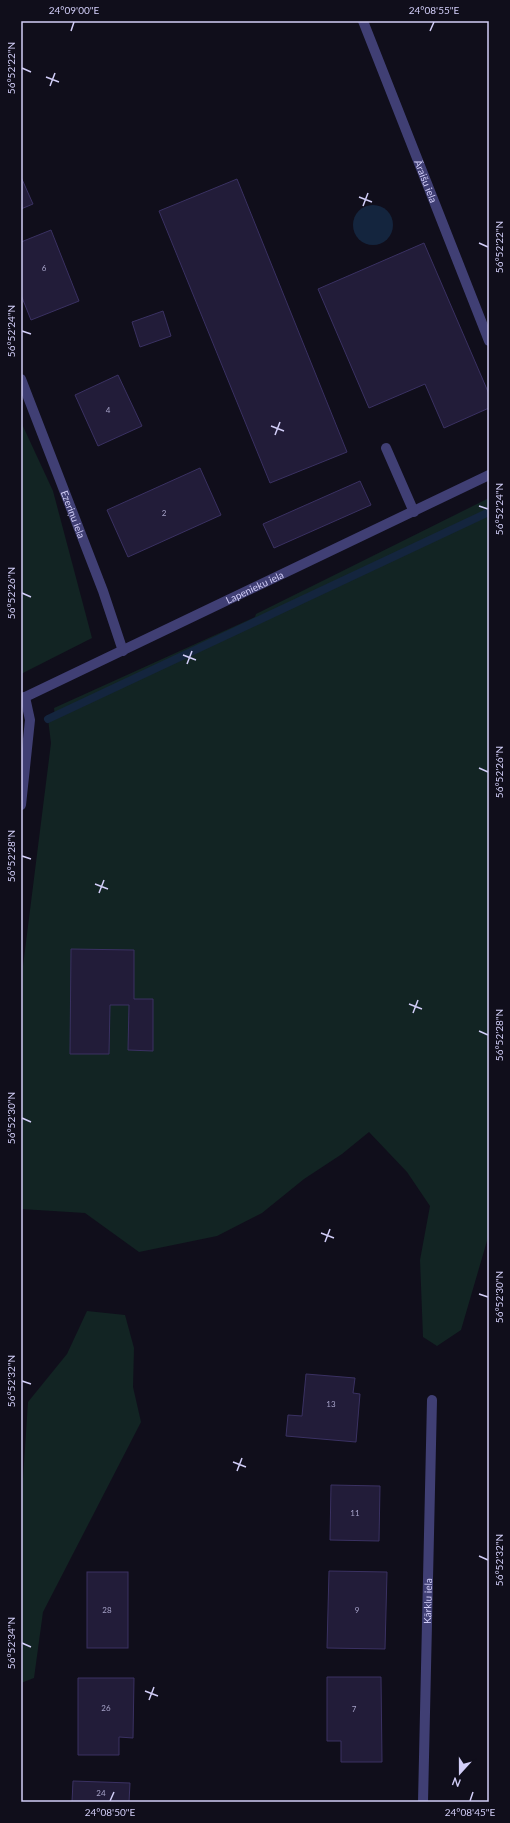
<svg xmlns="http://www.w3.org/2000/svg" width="510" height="1823" font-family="Lato,sans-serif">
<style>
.green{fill:#122423}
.water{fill:#14253e}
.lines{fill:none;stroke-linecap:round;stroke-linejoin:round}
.stream{stroke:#14253e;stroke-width:8}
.building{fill:#221c39;stroke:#3a3162}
.service{stroke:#403f74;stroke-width:10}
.minor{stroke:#403f74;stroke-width:10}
.ticks{fill:none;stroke:#d2cef8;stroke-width:1.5}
.labels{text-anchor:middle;stroke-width:3;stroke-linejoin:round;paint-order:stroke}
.number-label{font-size:8px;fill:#a6a2c8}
.street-label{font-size:10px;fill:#d2cef8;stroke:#100e1b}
.neatline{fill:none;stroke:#d2cef8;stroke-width:1.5}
.ticks-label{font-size:10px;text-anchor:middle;fill:#d2cef8}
</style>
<rect width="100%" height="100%" fill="#100e1b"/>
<g class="green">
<path d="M21,422L53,491L92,638L21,674Z"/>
<path d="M489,498V1234L461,1330L437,1346L423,1337L420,1260L430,1206L407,1172L369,1132L342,1154L304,1179L262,1213L217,1236L139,1252L85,1213L21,1209L23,966L51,743L48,719L55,716L54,708L255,617L256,614Z"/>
<path d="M87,1311L125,1315L134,1348L133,1387L141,1422L43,1612L34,1678L21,1683V1509L28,1402L67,1354Z"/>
</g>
<circle class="water" cx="373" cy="225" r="20"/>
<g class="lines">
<path class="stream" d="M48,719L489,512"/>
</g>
<g class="building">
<path d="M21,177L33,204L21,209Z"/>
<path d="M237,179L347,452L270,483L159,211Z"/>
<path d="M51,230L79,301L31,320L21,295V242Z"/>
<path d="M424,243L489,394V408L444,428L425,384L369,408L318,289Z"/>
<path d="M163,311L171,336L140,347L132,322Z"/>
<path d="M118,375L142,426L98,446L75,395Z"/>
<path d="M200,468L221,515L128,557L107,510Z"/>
<path d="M360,481L371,505L274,548L263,524Z"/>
<path d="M71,949L134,950V999H153V1051L128,1050L129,1005H110L109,1054H70Z"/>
<path d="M306,1374L355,1378L353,1393L360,1394L356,1442L286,1436L288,1415L302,1416Z"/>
<path d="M331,1485L380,1486L379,1541L330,1540Z"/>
<path d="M329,1571L387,1572L385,1649L327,1648Z"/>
<rect x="87" y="1572" width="41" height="76"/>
<path d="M327,1677H381L382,1762H341V1741H327Z"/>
<path d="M78,1678H134L133,1738L119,1737V1755H78Z"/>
<path d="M73,1781L130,1783L129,1802H72Z"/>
</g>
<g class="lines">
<path class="service" d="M386,448L414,512"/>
<g class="minor">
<path id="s1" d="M363,21L489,341"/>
<path id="s2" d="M21,379L103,591L123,651"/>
<path id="s3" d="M21,699L489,475"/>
<path d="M21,805L30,720L25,697"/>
<path id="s4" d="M423,1802L432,1400"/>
</g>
</g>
<path class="ticks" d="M71,31L74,22M430,31L434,22M22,68L31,72M46,77L59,82M50,86L55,73M359,197L372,202M363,206L368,193M479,243L488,247M22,331L31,334M271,426L284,431M275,435L280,422M479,506L488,509M22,593L31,597M183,655L196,660M187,664L192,651M479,768L488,772M22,856L31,859M95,884L108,889M99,893L104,880M409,1004L422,1009M413,1013L418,1000M479,1031L488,1035M22,1118L31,1122M321,1233L334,1238M325,1242L330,1229M479,1294L488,1297M22,1381L31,1384M233,1462L246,1467M237,1471L242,1458M479,1556L488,1560M22,1643L31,1647M145,1691L158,1696M149,1700L154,1687M110,1801L114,1792M470,1801L473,1792"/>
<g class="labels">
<g class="number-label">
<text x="44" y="271">6</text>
<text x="108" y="413">4</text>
<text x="164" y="516">2</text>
<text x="331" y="1407">13</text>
<text x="355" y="1516">11</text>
<text x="107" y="1613">28</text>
<text x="357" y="1613">9</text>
<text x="106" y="1711">26</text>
<text x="354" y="1712">7</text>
<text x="101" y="1796">24</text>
</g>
<g class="street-label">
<text dy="4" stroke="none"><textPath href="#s1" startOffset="172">Āraišu iela</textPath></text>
<text dy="4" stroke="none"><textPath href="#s2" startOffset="145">Ezeriņu iela</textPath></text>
<text dy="4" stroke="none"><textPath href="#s3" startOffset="259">Lapenieku iela</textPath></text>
<text dy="4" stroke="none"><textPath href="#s4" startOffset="201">Kārklu iela</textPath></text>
</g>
</g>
<rect width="510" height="1823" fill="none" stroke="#100e1b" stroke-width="44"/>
<g transform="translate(460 1773) rotate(201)" stroke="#100e1b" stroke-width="3" paint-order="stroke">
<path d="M0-3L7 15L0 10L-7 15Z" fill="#d2cef8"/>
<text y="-6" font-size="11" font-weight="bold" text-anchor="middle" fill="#d2cef8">N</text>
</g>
<rect x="22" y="22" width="466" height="1779" class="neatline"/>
<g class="ticks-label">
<text x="74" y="14">24°09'00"E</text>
<text x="434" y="14">24°08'55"E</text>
<text transform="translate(11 68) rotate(-90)" y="4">56°52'22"N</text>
<text transform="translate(499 247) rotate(-90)" y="4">56°52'22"N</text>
<text transform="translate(11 331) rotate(-90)" y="4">56°52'24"N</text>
<text transform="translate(499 509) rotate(-90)" y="4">56°52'24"N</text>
<text transform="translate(11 593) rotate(-90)" y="4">56°52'26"N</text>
<text transform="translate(499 772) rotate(-90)" y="4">56°52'26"N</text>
<text transform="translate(11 856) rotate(-90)" y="4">56°52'28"N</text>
<text transform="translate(499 1035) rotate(-90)" y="4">56°52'28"N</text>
<text transform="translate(11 1118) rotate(-90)" y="4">56°52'30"N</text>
<text transform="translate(499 1297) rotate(-90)" y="4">56°52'30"N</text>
<text transform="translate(11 1381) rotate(-90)" y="4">56°52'32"N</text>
<text transform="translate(499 1560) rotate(-90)" y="4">56°52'32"N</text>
<text transform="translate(11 1643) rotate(-90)" y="4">56°52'34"N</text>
<text x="110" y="1816">24°08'50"E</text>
<text x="470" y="1816">24°08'45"E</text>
</g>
</svg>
